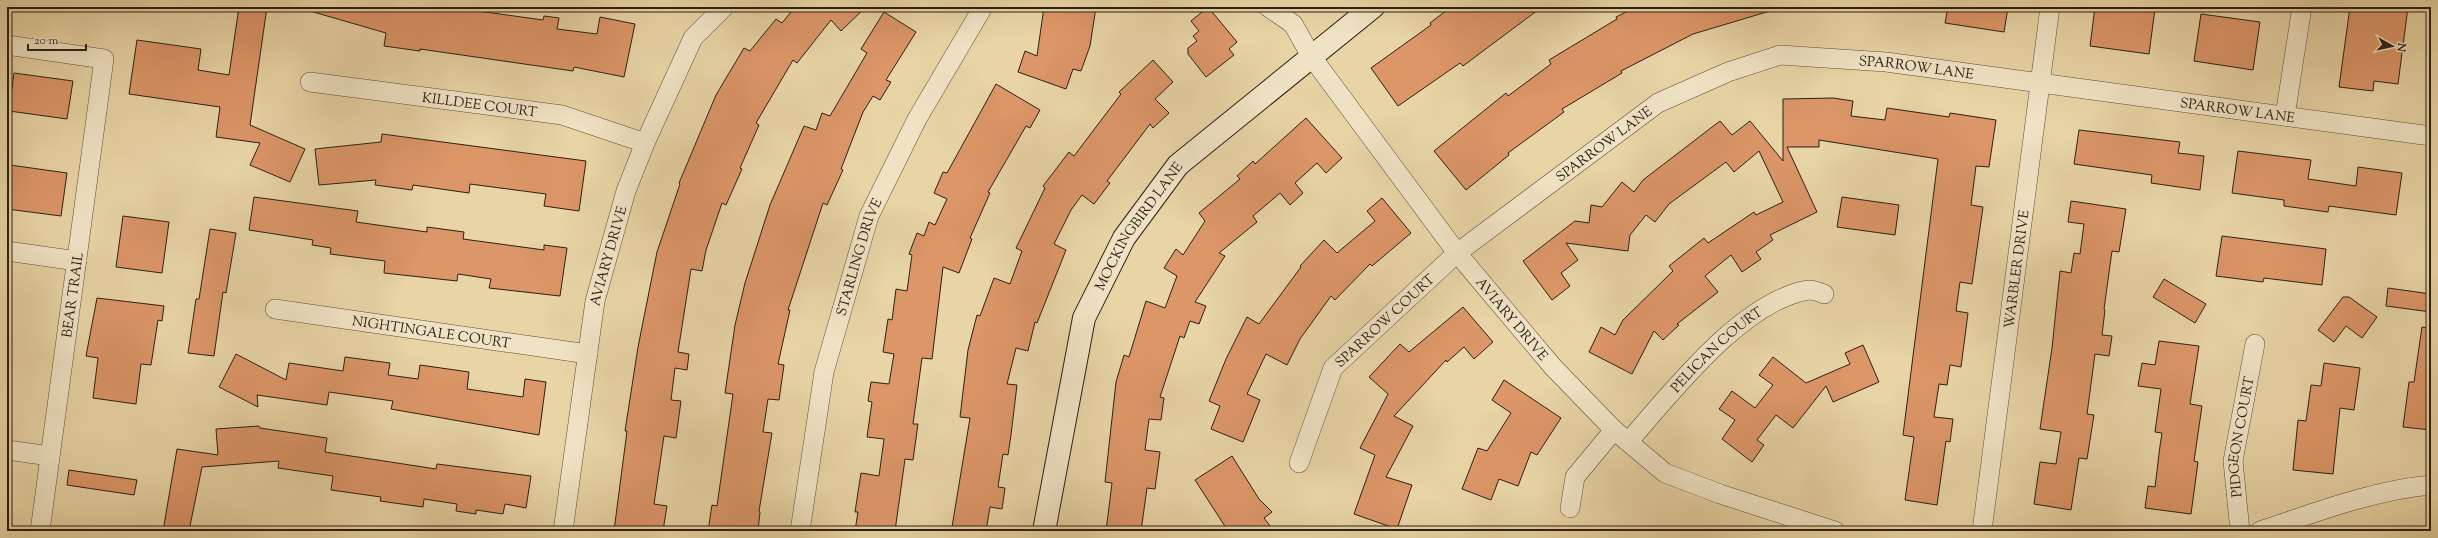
<svg xmlns="http://www.w3.org/2000/svg" width="2438" height="538" font-family="'Sorts Mill Goudy',serif">
<style>
.building{fill:#dc9668;stroke:#2c1f17}
.lines{fill:none;stroke-linecap:round;stroke-linejoin:round}
.street-casing{stroke:#5b4c3a;stroke-width:20}
.secondary-casing{stroke:#2c1f17;stroke-width:24}
.street{stroke:#f0e3c4;stroke-width:19}
.secondary{stroke:#f0e3c4;stroke-width:22}
.labels{text-anchor:middle;stroke-width:3.5;stroke-linejoin:round;paint-order:stroke}
.street-label{font-size:14px;fill:#2c1f17;stroke:#f0e3c4}
</style>
<rect width="100%" height="100%" fill="#e8d4a5"/>
<filter id="stains"><feTurbulence type="fractalNoise" baseFrequency=".005" numOctaves="4"/><feColorMatrix values="0 0 0 0 .2 0 0 0 0 .09 0 0 0 0 .02 0 0 0 .5 -.17"/></filter>
<radialGradient id="worn" r=".72"><stop offset=".6" stop-color="#630" stop-opacity="0"/><stop offset="1" stop-color="#630" stop-opacity=".3"/></radialGradient>
<g class="building">
<path d="M239,7H267L250,125L305,149L290,182L250,165L260,143L216,137L220,107L129,94L137,40L201,49L198,70L229,75Z"/>
<path d="M311,7H471L479,8L478,11L543,20L544,16L559,18L557,29L597,34L600,17L635,24L624,77L574,67L573,71L420,49V51L384,46L386,33L310,11Z"/>
<path d="M795,7H866L841,31L831,20L797,63L793,60L756,123L759,125L740,168L742,169L726,205L722,203L706,250L702,271L691,269L678,352L689,354L687,370L675,368L671,400L681,401L676,438L664,436L654,504L667,506L663,531H614L627,431H625L638,347L657,252L680,184L679,183L716,95L744,48L750,51L776,19L782,23Z"/>
<path d="M1044,7H1096L1090,46L1081,71L1073,69L1066,89L1018,72L1025,51L1037,56Z"/>
<path d="M1208,7L1237,42L1229,49L1234,55L1206,77L1188,54V48L1197,41L1193,36L1199,31L1191,21Z"/>
<path d="M1451,7H1542L1463,66L1460,63L1398,106L1371,68L1431,25L1430,23Z"/>
<path d="M1636,7H1769L1770,11L1693,34L1621,71L1622,73L1562,109L1564,112L1508,153L1509,155L1466,190L1434,151L1506,93L1508,96L1551,64L1549,60L1617,19L1616,17Z"/>
<path d="M1948,7H2008L2004,32L1945,23Z"/>
<path d="M2095,7L2155,9L2149,54L2090,46Z"/>
<path d="M2350,7H2408L2398,84L2374,81L2373,91L2339,87Z"/>
<path d="M884,12L916,32L886,80L891,82L880,100L873,96L863,112L841,169L843,170L827,205L823,203L788,310H790L778,364L784,365L779,400L768,399L763,432L772,433L759,511L760,512L758,531H708L712,505L717,506L733,394L725,393L735,325L745,283L770,205L804,126L816,130L822,113L830,116L867,53L861,49Z"/>
<path d="M2201,14L2260,22L2253,70L2194,61Z"/>
<path d="M1153,60L1173,82L1155,99L1169,113L1153,128L1150,124L1107,181L1110,183L1094,204L1082,195L1071,210L1054,244L1066,250L1037,323L1035,322L1028,351L1016,348L1007,384L1017,385L1011,435L1008,455L1003,454L998,487L1005,488L1002,509L990,507L986,531L952,527L970,418L960,417L968,350L977,315L980,316L994,278L1010,284L1022,251L1016,248L1045,188L1043,186L1069,152L1074,156L1121,94L1119,92Z"/>
<path d="M14,73L73,81L67,119L9,111Z"/>
<path d="M996,84L1040,110L1030,128L1026,126L988,192L990,193L970,238L972,239L959,273L943,267L932,359L922,358L913,424H918L913,460L905,459L895,531H855L858,512H855L861,473L879,476L884,439L867,437L872,402L868,401L871,382L889,384L894,354L883,352L888,319L892,320L896,289L907,291L912,255L909,254L917,233L924,236L929,222L935,225L947,199L934,193L943,172L947,173Z"/>
<path d="M1833,98L1853,101L1851,116L1885,120L1887,108L1949,117L1950,113L1996,120L1989,167L1976,166L1971,205L1983,207L1972,284L1960,282L1956,311L1968,313L1961,367L1950,365L1947,385L1939,384L1934,417L1953,419L1950,442L1946,441L1937,505L1905,500L1914,437L1903,435L1938,159L1819,140V147H1787L1817,212L1770,235L1773,240L1756,252L1761,259L1742,272L1731,255L1705,276L1718,292L1677,324L1679,325L1663,340L1654,331L1632,374L1589,352L1601,327L1615,335L1623,320L1673,271L1669,266L1704,238L1708,243L1754,212L1756,215L1783,202L1759,151L1734,172L1726,162L1669,204L1655,222L1646,215L1630,235L1628,251L1566,243L1578,260L1561,273L1570,286L1552,300L1523,261L1575,221L1589,223L1591,205L1602,207L1622,182L1634,192L1643,180L1720,121L1732,135L1750,121L1783,161V99Z"/>
<path d="M1306,118L1342,158L1326,173L1317,163L1295,183L1303,193L1290,205L1280,193L1253,216L1257,222L1219,253L1225,256L1195,302L1206,306L1199,324L1190,321L1184,338L1180,336L1160,397L1164,398L1161,420L1149,419L1145,450L1160,452L1155,489L1147,488L1141,531H1106L1112,483L1105,482L1116,382L1124,355L1129,357L1146,301L1165,308L1177,276L1164,268L1176,249L1183,255L1205,221L1199,213L1240,179L1237,176L1253,161L1255,164Z"/>
<path d="M2079,130L2180,142L2178,153L2204,156L2200,190L2151,183L2152,175L2074,164Z"/>
<path d="M382,134L586,161L579,211L544,206L546,194L470,184L469,193L413,185L412,190L375,185L376,180L319,185L315,149L381,142Z"/>
<path d="M2238,151L2311,160L2308,179L2356,186L2358,167L2402,173L2396,215L2329,206L2328,212L2284,206V200L2232,193Z"/>
<path d="M10,165L67,173L61,216L7,209Z"/>
<path d="M254,197L358,211L356,222L427,232V227L464,232L463,239L544,250V245L567,248L560,296L489,288L491,279L458,274L457,281L384,273L385,261L330,254L331,248L312,245L313,240L249,230Z"/>
<path d="M1842,197L1899,205L1895,235L1837,227Z"/>
<path d="M1382,198L1411,233L1372,266L1370,264L1335,300L1331,296L1300,339L1287,365L1266,354L1247,394L1260,400L1243,442L1211,429L1220,406L1209,401L1226,359L1247,317L1259,324L1301,267L1300,266L1324,240L1337,253L1375,221L1367,211Z"/>
<path d="M2071,201L2126,209L2119,252L2112,251L2104,309L2105,310L2102,335L2112,336L2109,356L2095,354L2087,414L2094,415L2087,459L2079,458L2071,510L2034,504L2040,462L2056,464L2061,432L2040,429L2052,348L2060,271L2071,273L2074,253L2080,254L2084,224L2068,222Z"/>
<path d="M123,216L169,222L162,273L116,267Z"/>
<path d="M210,229L236,233L226,293L223,292L214,356L188,353L196,299H199Z"/>
<path d="M2222,236L2326,249L2322,285L2264,278L2263,282L2216,276Z"/>
<path d="M2164,279L2206,304L2195,323L2153,297Z"/>
<path d="M2388,288L2431,294V312L2386,306Z"/>
<path d="M2343,297H2349L2377,317L2362,338L2346,326L2334,342L2318,330Z"/>
<path d="M97,298L164,306L162,321L158,320L151,365L141,364L136,404L93,398L98,358L86,356Z"/>
<path d="M1463,307L1493,342L1474,359L1464,347L1447,362L1446,360L1394,416L1413,426L1386,477L1412,485L1397,529L1354,514L1375,455L1360,448L1388,394L1369,377L1400,344L1409,352Z"/>
<path d="M2422,327L2431,328V430L2403,427L2409,382H2414Z"/>
<path d="M2159,341L2199,346L2190,404L2202,406L2194,461L2198,462L2191,514L2145,508L2148,486L2155,487L2160,446L2162,433L2155,432L2161,389L2138,386L2142,363L2155,365Z"/>
<path d="M1863,345L1879,382L1833,402L1826,386L1793,428L1776,415L1757,440L1764,445L1752,462L1722,439L1735,420L1719,409L1732,391L1755,408L1773,385L1759,375L1773,357L1806,383L1850,364L1845,353Z"/>
<path d="M236,354L286,380L289,363L343,371L345,357L390,363L388,375L418,379L420,365L469,372L467,389L523,397L525,379L546,382L539,435L391,409L393,401L329,392L327,405L257,395L258,407L219,387Z"/>
<path d="M2324,363L2360,368L2354,410L2340,408L2333,474L2293,470L2298,420L2306,421L2311,385L2321,386Z"/>
<path d="M1504,380L1561,418L1537,455L1531,452L1518,486L1499,479L1491,500L1462,489L1478,448L1487,451L1511,413L1492,400Z"/>
<path d="M259,426L260,428L327,438L325,452L436,469L437,464L531,476L526,508L505,504L503,514L476,510V514L456,511L457,504L424,499L423,507L380,501L381,497L331,490L333,476L278,468L279,461L202,467L189,531H163L177,449L218,455L216,429Z"/>
<path d="M1232,456L1259,499L1272,512L1264,518L1274,531H1228L1195,480Z"/>
<path d="M69,470L137,480L134,495L67,485Z"/>
</g>
<g class="lines">
<defs>
<g id="street">
<path id="s1" d="M1268,7L1293,24L1311,56L1457,253L1553,367L1614,430L1665,473L1720,494L1835,531"/>
<path d="M7,45L104,59L40,531"/>
<path id="s2" d="M310,82L562,115L645,143"/>
<path d="M2285,116L2302,7"/>
<path d="M7,251L77,261"/>
<path id="s3" d="M275,309L588,354"/>
<path id="s4" d="M1629,441C1672,392 1743,300 1809,290C1813,290 1819,292 1824,294"/>
<path d="M7,450L50,456"/>
<path id="s5" d="M1299,463L1333,368L1457,253L1658,103L1728,72L1780,55L1886,62L2431,136"/>
<path d="M1570,508L1575,477L1614,430"/>
<path id="s6" d="M563,531L595,301L626,191L645,143L693,38L724,7"/>
<path id="s7" d="M800,531L824,372L869,216L917,119L983,7"/>
<path id="s8" d="M1982,531L2050,7"/>
<path id="s9" d="M2240,531L2233,461L2255,344"/>
<path d="M2260,531C2314,513 2374,490 2431,485"/>
</g>
<g id="secondary">
<path id="s10" d="M1044,531L1084,318L1124,238L1178,165L1373,7"/>
</g>
</defs>
<use href="#street" class="street-casing"/>
<use href="#secondary" class="secondary-casing"/>
<use href="#street" class="street"/>
<use href="#secondary" class="secondary"/>
</g>
<g class="labels">
<g class="street-label">
<text dy="5" stroke="none"><textPath href="#s5" startOffset="789">SPARROW LANE</textPath></text>
<text dy="5" stroke="none"><textPath href="#s2" startOffset="171">KILLDEE COURT</textPath></text>
<text dy="5" stroke="none"><textPath href="#s5" startOffset="1113">SPARROW LANE</textPath></text>
<text dy="5" stroke="none"><textPath href="#s5" startOffset="453">SPARROW LANE</textPath></text>
<text dy="5" stroke="none"><textPath href="#s10" startOffset="324">MOCKINGBIRD LANE</textPath></text>
<text dy="5" stroke="none"><textPath href="#s6" startOffset="279">AVIARY DRIVE</textPath></text>
<text dy="5" stroke="none"><textPath href="#s7" startOffset="281">STARLING DRIVE</textPath></text>
<text dy="5" stroke="none"><textPath href="#s8" startOffset="264">WARBLER DRIVE</textPath></text>
<text transform="translate(72 295) rotate(-82)" y="5">BEAR TRAIL</text>
<text dy="5" stroke="none"><textPath href="#s1" startOffset="398">AVIARY DRIVE</textPath></text>
<text dy="5" stroke="none"><textPath href="#s5" startOffset="171">SPARROW COURT</textPath></text>
<text dy="5" stroke="none"><textPath href="#s3" startOffset="158">NIGHTINGALE COURT</textPath></text>
<text dy="5" stroke="none"><textPath href="#s4" startOffset="127">PELICAN COURT</textPath></text>
<text dy="5" stroke="none"><textPath href="#s9" startOffset="95">PIDGEON COURT</textPath></text>
</g>
</g>
<rect width="2438" height="538" fill="none" stroke="#e8d4a5" stroke-width="24"/>
<rect x="8" y="8" width="2422" height="522" fill="none" stroke="#2c1f17" stroke-width="2"/>
<rect x="12" y="12" width="2414" height="514" fill="none" stroke="#2c1f17"/>
<g transform="translate(2392 46) rotate(98)" stroke="#f0e3c4" stroke-width="3" paint-order="stroke">
<path d="M0-3L7 15L0 10L-7 15Z" fill="#2c1f17"/>
<text y="-6" font-size="11" font-weight="bold" text-anchor="middle" fill="#2c1f17">N</text>
</g>
<path d="M28 44v6h58v-6" fill="none" stroke="#2c1f17" stroke-width="2"/>
<text x="34" y="44" font-size="12" fill="#2c1f17" stroke="#f0e3c4" stroke-width="3" paint-order="stroke">20 m</text>
<rect width="100%" height="100%" filter="url(#stains)"/>
<rect width="100%" height="100%" fill="url(#worn)"/>
</svg>
